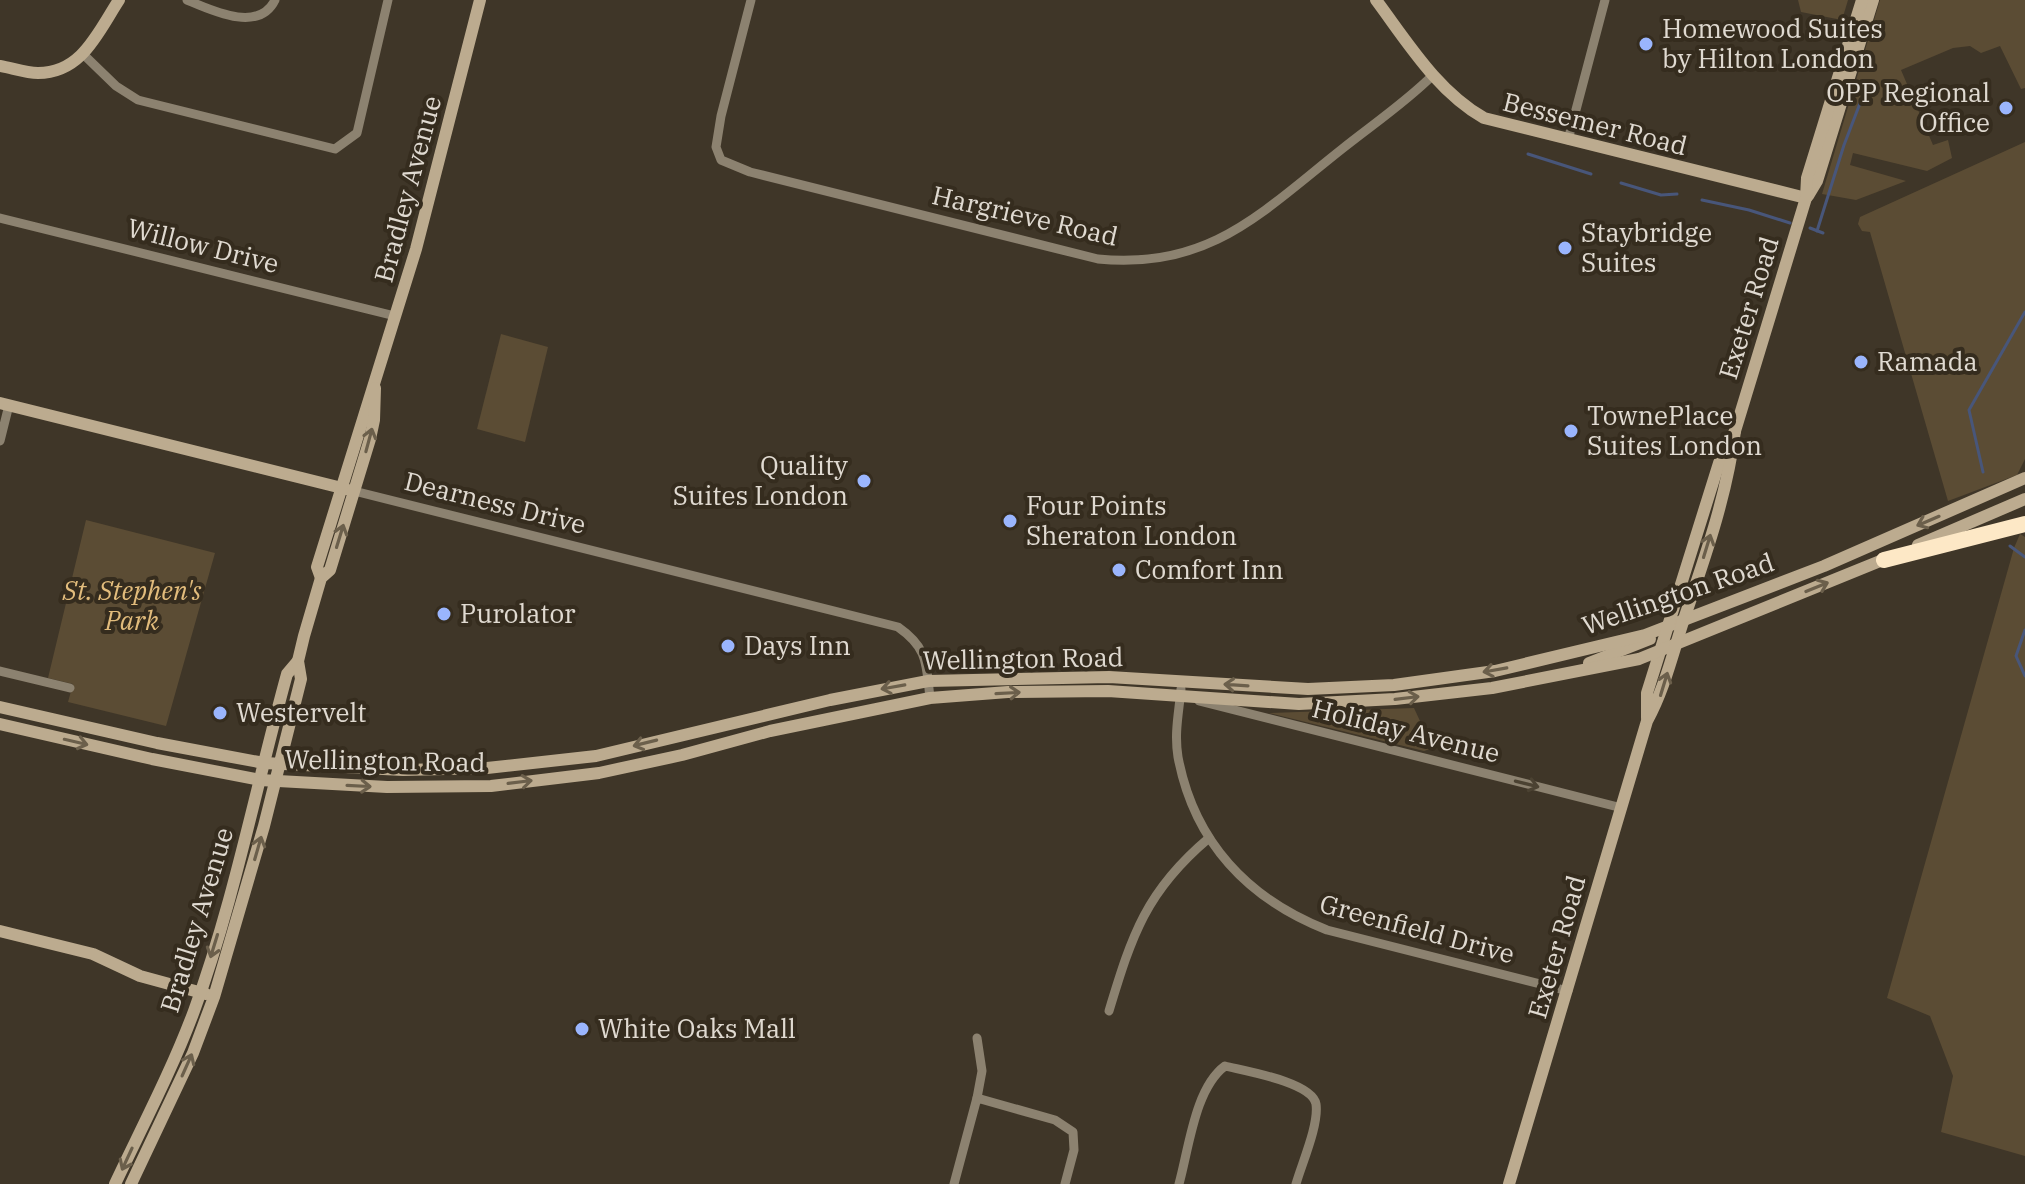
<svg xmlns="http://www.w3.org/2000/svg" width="2025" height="1184" font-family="'IBM Plex Serif',serif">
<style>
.green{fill:#5b4c34}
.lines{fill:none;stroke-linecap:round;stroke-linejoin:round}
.stream{stroke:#48567a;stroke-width:3}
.street{stroke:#8c8270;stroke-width:9}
.secondary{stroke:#bcab8f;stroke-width:12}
.highway{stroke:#fde8c6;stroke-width:16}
.oneway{stroke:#6b5f4b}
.oneway2{stroke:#4b4232}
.poi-dot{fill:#9ab5fd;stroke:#352c1e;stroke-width:3}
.labels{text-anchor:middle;stroke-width:8;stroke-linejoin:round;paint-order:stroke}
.poi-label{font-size:26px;fill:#e0dad1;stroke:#352c1e;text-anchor:start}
.street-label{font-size:26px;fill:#e0dad1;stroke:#352c1e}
.park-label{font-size:26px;font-style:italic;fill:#e2bc7c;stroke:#352c1e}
</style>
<rect width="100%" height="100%" fill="#3f3628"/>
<g class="green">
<path d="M1798,0H1848L1842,20L1801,12Z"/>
<path d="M1880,0H2025V88L2021,89L2000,46L1981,53L1970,46L1953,48L1901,70L1933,145L1948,140L1952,158L1927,171L1853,153L1850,165L1906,181L1856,200L1822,194Z"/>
<path d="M2025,142V459L2017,475L1948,501L1870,232L1862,231L1858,224L1860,217Z"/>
<path d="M501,334L548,347L525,442L477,429Z"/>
<path d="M86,520L215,553L166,726L68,702L73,684L48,678Z"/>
<path d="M2020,534L2025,537V1156L1941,1132L1953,1076L1930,1016L1887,998L2014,548Z"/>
<path d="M1414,708L1431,745L1430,749L1424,751L1269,713Z"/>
</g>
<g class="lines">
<g class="stream">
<path d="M1528,154L1591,174"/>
<path d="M1621,183L1661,195L1677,194"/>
<path d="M1702,200L1749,210L1790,223"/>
<path d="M1810,228L1823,233"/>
<path d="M1817,231L1844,145L1864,93"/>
<path d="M1983,472L1969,410L2025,312"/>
<path d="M2010,546L2025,557"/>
<path d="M2025,630L2016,656L2025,676"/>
</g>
<g class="street">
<path d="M187,0C213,11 259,33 275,0"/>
<path d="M751,0L721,116L716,147L721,160L750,172L1098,259C1209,270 1261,213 1342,149C1372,125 1406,102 1433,75"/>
<path d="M84,55L116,86L138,100L335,149L357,133L388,0"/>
<path d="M1568,140L1605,0"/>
<path d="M0,218L395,316"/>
<path d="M0,441L9,405"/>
<path d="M354,491L898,627C928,648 926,663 930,698"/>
<path d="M0,671L70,688"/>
<path d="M1181,689C1179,712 1174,733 1178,757C1194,842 1248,899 1327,930L1568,991"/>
<path d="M1199,701L1622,808"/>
<path d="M1109,1011C1132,935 1146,891 1209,838"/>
<path d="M977,1098L982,1071L977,1038"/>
<path d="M954,1184L977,1098L1055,1120L1073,1132L1074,1150L1065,1184"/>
<path d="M1179,1184C1189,1148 1195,1088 1225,1066C1245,1071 1312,1082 1316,1104C1319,1125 1302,1163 1296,1184"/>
</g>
<g class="secondary">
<path d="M1376,0C1408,43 1437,91 1484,118L1806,198"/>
<path d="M0,66C12,68 26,73 38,73C82,73 98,32 119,0"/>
<path d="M1808,196L1817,181L1873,0"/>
<path d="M0,403L346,489"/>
<path d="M1918,545L2025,499"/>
<path d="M321,578L317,567L416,249L480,0"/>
<path d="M1589,663L1650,639"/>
<path d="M0,707L157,743L264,763L403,770L487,768L596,756L830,700L928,681L1109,677L1308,689L1394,685L1495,671L1645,635L1824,566L2025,478"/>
<path d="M1647,718V693L1719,463L1735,431L1806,198L1807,178L1862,0"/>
<path d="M0,724L152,759L260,780L387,787L491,786L599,773L682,755L770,731L930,698L1008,692L1108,691L1299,704L1395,699L1492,688L1639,659L1890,557"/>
<path d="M0,931L93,954L140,976L206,994"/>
<path d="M115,1184C142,1127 172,1070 194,1011C234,902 256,786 287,674L298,661"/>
<path d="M131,1184L193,1053L214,997L264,826L301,679L298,661L304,636L321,578L330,570L370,439L374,420L375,388"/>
<path d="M1509,1184L1647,721C1664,690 1672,656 1683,622C1704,560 1727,496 1735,431"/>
</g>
<path class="highway" d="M1884,560L2025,524"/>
</g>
<defs><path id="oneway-shaft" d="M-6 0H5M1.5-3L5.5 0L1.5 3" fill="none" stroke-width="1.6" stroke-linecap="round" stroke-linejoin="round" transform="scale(2)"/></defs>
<g class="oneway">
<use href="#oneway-shaft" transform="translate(369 440) rotate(-75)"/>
<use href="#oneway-shaft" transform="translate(1928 521) rotate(157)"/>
<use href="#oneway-shaft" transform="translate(340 536) rotate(-73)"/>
<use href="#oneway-shaft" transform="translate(1707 546) rotate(-73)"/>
<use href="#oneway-shaft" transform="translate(1817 587) rotate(-22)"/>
<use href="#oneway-shaft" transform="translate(1495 670) rotate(170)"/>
<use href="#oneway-shaft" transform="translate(1664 684) rotate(-73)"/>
<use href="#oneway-shaft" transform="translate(1236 685) rotate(-176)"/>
<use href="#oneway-shaft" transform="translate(893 687) rotate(170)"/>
<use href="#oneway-shaft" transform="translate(1008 693) rotate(-3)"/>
<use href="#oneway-shaft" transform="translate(1407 698) rotate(-7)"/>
<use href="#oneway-shaft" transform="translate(76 742) rotate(13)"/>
<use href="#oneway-shaft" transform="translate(645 743) rotate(166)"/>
<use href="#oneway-shaft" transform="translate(520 782) rotate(-7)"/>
<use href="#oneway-shaft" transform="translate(359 786) rotate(3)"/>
<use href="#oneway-shaft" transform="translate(258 848) rotate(-74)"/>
<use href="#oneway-shaft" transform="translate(214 946) rotate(107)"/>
<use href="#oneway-shaft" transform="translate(187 1065) rotate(-66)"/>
<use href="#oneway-shaft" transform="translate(127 1159) rotate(115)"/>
</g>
<use class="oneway2" href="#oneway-shaft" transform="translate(1527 784) rotate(14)"/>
<g class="poi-dot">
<circle cx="1646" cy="44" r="8"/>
<circle cx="2006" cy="108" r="8"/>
<circle cx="1565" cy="248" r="8"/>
<circle cx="1861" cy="362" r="8"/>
<circle cx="1571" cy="431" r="8"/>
<circle cx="864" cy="481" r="8"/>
<circle cx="1010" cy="521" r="8"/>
<circle cx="1119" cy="570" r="8"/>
<circle cx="444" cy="614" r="8"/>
<circle cx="728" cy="646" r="8"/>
<circle cx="220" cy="713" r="8"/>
<circle cx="582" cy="1029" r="8"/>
</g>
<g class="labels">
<g class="poi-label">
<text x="1662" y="38">Homewood Suites<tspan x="1662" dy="30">by Hilton London</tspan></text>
<text x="1990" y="102" text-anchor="end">OPP Regional<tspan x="1990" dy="30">Office</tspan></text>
<text x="1581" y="242">Staybridge<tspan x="1581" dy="30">Suites</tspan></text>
<text x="1877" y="371">Ramada</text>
<text x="1587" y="425">TownePlace<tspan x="1587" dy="30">Suites London</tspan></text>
<text x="848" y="475" text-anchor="end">Quality<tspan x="848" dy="30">Suites London</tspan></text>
<text x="1026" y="515">Four Points<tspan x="1026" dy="30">Sheraton London</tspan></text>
<text x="1135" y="579">Comfort Inn</text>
<text x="460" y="623">Purolator</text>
<text x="744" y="655">Days Inn</text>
<text x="236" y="722">Westervelt</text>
<text x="598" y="1038">White Oaks Mall</text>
</g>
<g class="street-label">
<text transform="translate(1595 124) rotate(14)" y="9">Bessemer Road</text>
<text transform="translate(408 189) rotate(-75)" y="9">Bradley Avenue</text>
<text transform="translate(1025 216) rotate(13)" y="9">Hargrieve Road</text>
<text transform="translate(203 246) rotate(14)" y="9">Willow Drive</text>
<text transform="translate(1749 308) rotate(-73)" y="9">Exeter Road</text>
<text transform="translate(495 503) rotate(14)" y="9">Dearness Drive</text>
<text transform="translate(1678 594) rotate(-19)" y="9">Wellington Road</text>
<text transform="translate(1023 659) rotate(-1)" y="9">Wellington Road</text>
<text transform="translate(1406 731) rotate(14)" y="9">Holiday Avenue</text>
<text transform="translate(385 761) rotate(1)" y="9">Wellington Road</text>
<text transform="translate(197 920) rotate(-73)" y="9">Bradley Avenue</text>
<text transform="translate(1417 929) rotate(15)" y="9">Greenfield Drive</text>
<text transform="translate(1557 947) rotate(-74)" y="9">Exeter Road</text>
</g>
<g class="park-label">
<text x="132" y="600">St. Stephen's<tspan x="132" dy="30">Park</tspan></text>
</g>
</g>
</svg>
